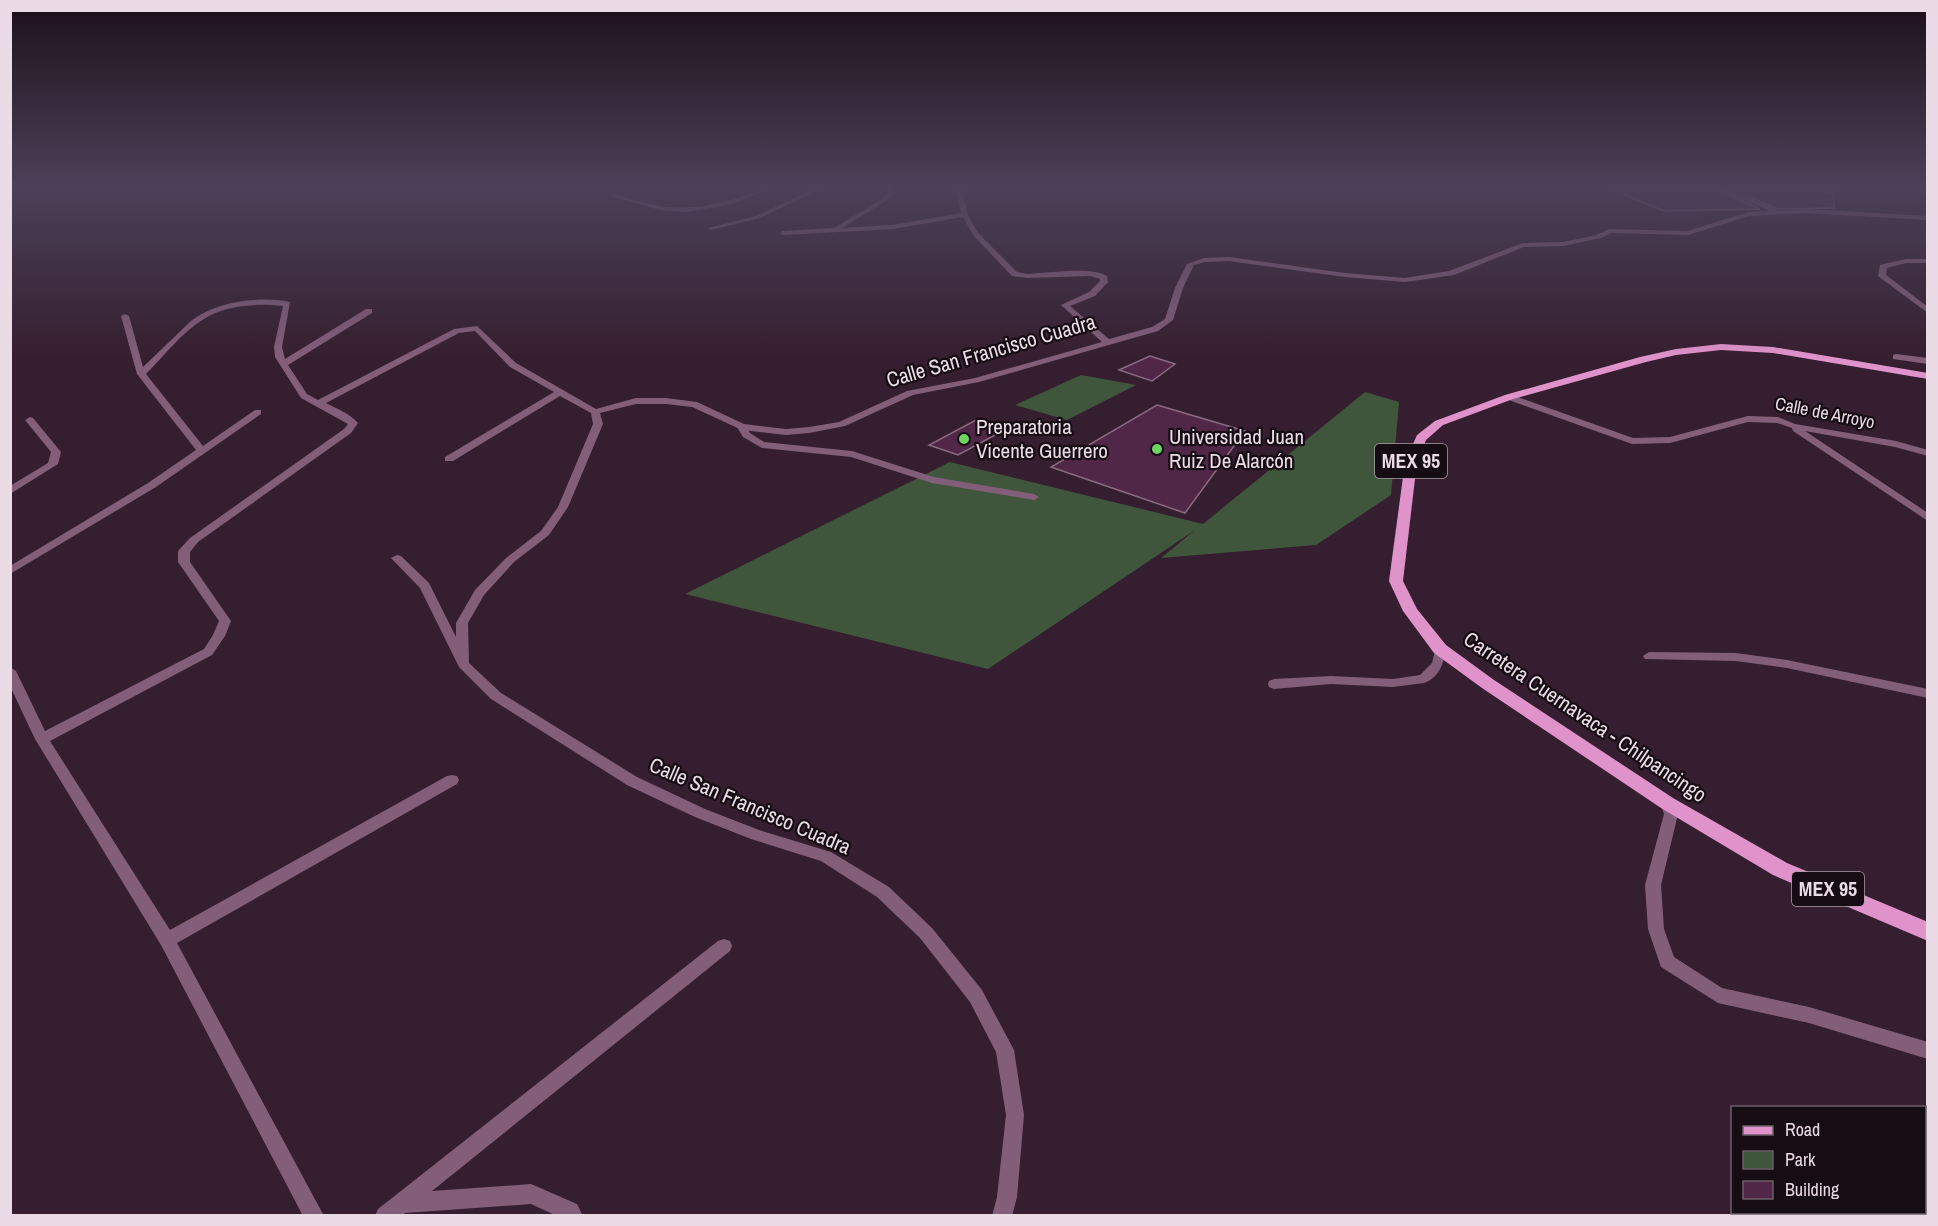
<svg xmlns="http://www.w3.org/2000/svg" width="1938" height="1226" font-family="'Archivo Narrow',sans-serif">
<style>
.green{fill:#40563c}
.building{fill:#512747;stroke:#896c81;stroke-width:1.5}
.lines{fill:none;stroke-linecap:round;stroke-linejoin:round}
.service{fill:#835e79;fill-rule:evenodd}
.minor{fill:#835e79;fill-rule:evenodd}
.primary{fill:#e093cb;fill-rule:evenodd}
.poi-dot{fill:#6fd35f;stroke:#160c14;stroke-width:2}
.labels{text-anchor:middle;stroke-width:4.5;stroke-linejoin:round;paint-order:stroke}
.far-street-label{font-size:18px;fill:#ebdbe6;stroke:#160c14}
.shield{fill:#160c14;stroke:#ab9da7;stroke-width:1.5}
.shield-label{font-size:20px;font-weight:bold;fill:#ebdbe6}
.street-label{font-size:21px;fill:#ebdbe6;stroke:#160c14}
.poi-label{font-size:21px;fill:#ebdbe6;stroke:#160c14;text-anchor:start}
</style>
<rect width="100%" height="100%" fill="#351e2f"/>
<g class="green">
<path d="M1081,375L1136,385L1067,420L1015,405Z"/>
<path d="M1365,392L1399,402L1391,495L1316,545L1161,558L1195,530L988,669L685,594L950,462L1203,524Z"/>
</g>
<g class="building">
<path d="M1608,188H1714L1760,209L1664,211Z"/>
<path d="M1728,188H1816L1818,190L1834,194V208L1778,209Z"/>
<path d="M1150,356L1175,364L1152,381L1119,370Z"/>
<path d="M1157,405L1245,431L1185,513L1051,467Z"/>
<path d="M976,420L999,433L958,455L929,445Z"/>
</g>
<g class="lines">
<path class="service" d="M742,424L745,425L750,433L764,442L852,451L934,477L1034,494L1039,497L1034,500L932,483L851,457L762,448L743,437L737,427Z"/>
<g class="minor">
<path d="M766,188H773L732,204L688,212L660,210L611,196L614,194C629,198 644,203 660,206C696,212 732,201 766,188Z"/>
<path d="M816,188H823L760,218L711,230L708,228L756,216Z"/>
<path d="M886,188H892L894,193L886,201L842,228L893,225L961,213L956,188H962L968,215L978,233L1017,272L1027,274C1045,273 1093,266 1107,276L1108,282L1095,296L1070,306L1109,339L1152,327L1165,319L1175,288L1187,264L1204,258L1229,257L1345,273L1405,278L1449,271L1523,243L1563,242L1597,235L1609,229L1688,231L1748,212L1770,211L1716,188H1723L1776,209L1777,211L1805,209L1928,216V220L1805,213L1749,216L1688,235L1611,233L1601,238L1563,246L1524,247L1454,275L1405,282L1345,277L1229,261L1205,262L1194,265L1183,288L1173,320L1158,331L979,382L913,395L845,426L809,433L786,435L742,430L692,407L666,404H636L600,413L603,424L568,507L549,535L514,562L484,595L468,623L469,663L501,693L637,777L705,809L759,830L831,852L889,887L932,928L982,990L1014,1050L1024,1115L1017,1197L1012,1216H992L997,1197L1006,1115L996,1052L970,1002L920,938L877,897L821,861L751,839L695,817L627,785L491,699L459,667L420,588L391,558L397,555L401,556L429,583L456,637V623L475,590L506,558L541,531L558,507L593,424L591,413L560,396L453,461H445V457L554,392L510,367L475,331L459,333L326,403C337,409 349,413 358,423L351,433L198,542L190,552V562L231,621L225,636L212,655L50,741L170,930L447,776L452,775L457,776L459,780L457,784L177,943L324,1216H303L161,945L35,739L10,686V667L16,671L45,731L204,649L213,635L219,621L178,562V551L190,538L344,429L348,424L301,398L275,357L274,347L283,306C258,303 225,305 204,319C182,332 164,356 146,374L203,446L255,410H261V414L156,487L10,574V566L148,483L196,450L137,374L121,316L125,314L129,316L143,367L191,321C217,301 259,296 290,302L282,347L285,359L366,309H372V313L288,365L307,394L318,400L454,329L477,326L516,363L596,409L636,398H666L697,402L744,424L786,429L809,427L839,422L907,391L975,378L1102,342L1061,305L1089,292L1100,281V279L1090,276L1027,278L1012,276L973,235L963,217L893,229L783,235L780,233L783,231L834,228L882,199L888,193Z"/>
<path d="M1818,188H1833L1840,190L1837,192Z"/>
<path d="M1906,259H1928V263H1906L1887,268L1886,275L1928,307V313L1878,276L1880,265Z"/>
<path d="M1896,354L1928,358V364L1893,359V355Z"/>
<path d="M1509,394L1633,438L1670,437L1748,416L1778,417L1795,424L1896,441L1928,450V456L1895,447L1805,431L1928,513V521L1793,431L1792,428L1777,423L1748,422L1670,443L1632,444L1506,399V395Z"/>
<path d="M30,417L33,418L61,452L58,464L10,494V486L48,463L51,452L25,420Z"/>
<path d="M1440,645L1446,649C1444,663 1439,678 1424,683L1393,687L1331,684L1274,689L1269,687L1268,684L1269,681L1274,679L1331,676L1393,679L1420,675L1432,663L1436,646Z"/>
<path d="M1649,652L1736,653L1787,660L1928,689V698L1787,668L1736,661L1645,659L1643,656Z"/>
<path d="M1667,797L1672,799L1678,814L1661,885L1664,929L1674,957L1722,988L1809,1007L1928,1042V1059L1809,1023L1718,1003L1661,967L1648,929L1645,885L1664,814L1660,803L1662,799Z"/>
<path d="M724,939L730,941L732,946L730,951L432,1191L531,1184L577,1204L583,1216H557L531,1204L405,1213L402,1216H375L378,1209L718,941Z"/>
</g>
<path class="primary" d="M1721,344L1773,347L1928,373V379L1773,353L1721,350L1676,355L1646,362L1513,399L1443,425L1426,440L1417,462L1403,581L1417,609L1446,645L1494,680L1673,798L1787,863L1928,922V941L1773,875L1661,808L1482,688L1434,653L1403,611L1389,581L1405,462L1417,435L1435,421L1505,395L1640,357L1676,349Z"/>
</g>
<linearGradient id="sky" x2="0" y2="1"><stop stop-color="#1d101a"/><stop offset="0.52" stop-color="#4b4158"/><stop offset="1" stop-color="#4b4158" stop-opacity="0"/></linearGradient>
<rect width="1938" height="359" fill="url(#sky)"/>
<g class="poi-dot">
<circle cx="964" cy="439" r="6"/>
<circle cx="1157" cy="449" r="6"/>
</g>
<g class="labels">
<g class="far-street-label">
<text transform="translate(1825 413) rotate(11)" y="6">Calle de Arroyo</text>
</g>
<g class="shield">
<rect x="1375" y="444" width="72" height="34" rx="4.5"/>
<rect x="1792" y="872" width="72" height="34" rx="4.5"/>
</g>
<g class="shield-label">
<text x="1411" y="468">MEX 95</text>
<text x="1828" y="896">MEX 95</text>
</g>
<g class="street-label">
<text transform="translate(991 351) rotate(-16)" y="7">Calle San Francisco Cuadra</text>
<text transform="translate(1585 717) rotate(34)" y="7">Carretera Cuernavaca - Chilpancingo</text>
<text transform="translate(750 806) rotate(23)" y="7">Calle San Francisco Cuadra</text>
</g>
<g class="poi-label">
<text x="976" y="434">Preparatoria<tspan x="976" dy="24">Vicente Guerrero</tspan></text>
<text x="1169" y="444">Universidad Juan<tspan x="1169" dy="24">Ruiz De Alarcón</tspan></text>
</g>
</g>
<rect width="1938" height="1226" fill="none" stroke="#ebdbe6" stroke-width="24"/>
<rect x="1731" y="1106" width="195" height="108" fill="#160c14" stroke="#6b5f68" stroke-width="1.5"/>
<rect x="1743" y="1126" width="30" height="9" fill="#e093cb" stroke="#6b5f68" stroke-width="1.5"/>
<text x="1785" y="1136" font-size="18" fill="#ebdbe6">Road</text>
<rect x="1743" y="1151" width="30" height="18" fill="#40563c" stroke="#6b5f68" stroke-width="1.5"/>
<text x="1785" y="1166" font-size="18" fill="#ebdbe6">Park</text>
<rect x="1743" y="1181" width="30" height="18" fill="#512747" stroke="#6b5f68" stroke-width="1.5"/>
<text x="1785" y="1196" font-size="18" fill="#ebdbe6">Building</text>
</svg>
